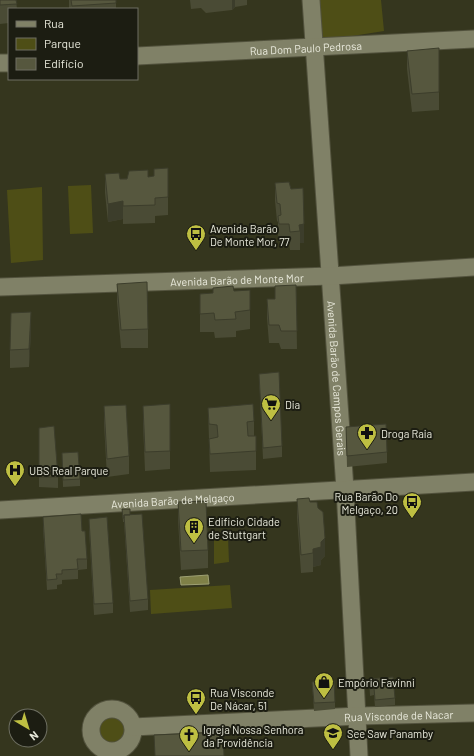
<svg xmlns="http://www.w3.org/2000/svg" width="474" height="756" font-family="Barlow,sans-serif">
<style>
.green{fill:#4e4e16}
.water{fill:#7f8047;stroke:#9ea073}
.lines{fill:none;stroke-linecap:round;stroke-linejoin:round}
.street-casing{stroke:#52523d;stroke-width:19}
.street{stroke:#808167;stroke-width:17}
.wall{fill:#4a4b35}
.shaded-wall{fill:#3c3d2b}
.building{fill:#56573e;stroke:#3c3d2b}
.labels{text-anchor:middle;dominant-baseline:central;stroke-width:4;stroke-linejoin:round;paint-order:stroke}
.street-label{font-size:11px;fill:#e8e9db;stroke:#1c1d12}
.poi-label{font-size:11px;fill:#e8e9db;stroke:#1c1d12;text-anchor:start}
</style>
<rect width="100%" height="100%" fill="#35361e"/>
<!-- green -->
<path class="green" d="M 311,0 L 381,0 L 384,31 L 314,42 Z
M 91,185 L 93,233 L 70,234 L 68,186 Z
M 42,187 L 43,260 L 11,263 L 7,190 Z
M 228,537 L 229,562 L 214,564 L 214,538 Z
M 230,585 L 232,608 L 151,614 L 150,590 Z
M92 730a19 19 0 1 1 38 0a19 19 0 1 1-38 0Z"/>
<!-- water -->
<path class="water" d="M 208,575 L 209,584 L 181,585 L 180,577 Z"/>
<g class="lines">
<defs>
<g id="street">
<path id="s1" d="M 311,0 L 345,489 L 359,756"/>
<path id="s2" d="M 137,56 L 474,39"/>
<path d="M 0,63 L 9,63"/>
<path id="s3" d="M 0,287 L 331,276 L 474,267"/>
<path id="s4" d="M 0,510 L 474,482"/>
<circle cx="112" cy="730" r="21"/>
<path id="s5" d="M 133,727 L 358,716 L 474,713"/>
</g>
</defs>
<!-- street casing -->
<use href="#street" class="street-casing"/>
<!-- street -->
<use href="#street" class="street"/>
</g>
<!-- wall -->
<path class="wall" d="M 0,0 L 16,0 L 17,9 L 9,9 L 9,23 L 0,24 Z
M 69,0 L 116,0 L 116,9 L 69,9 Z
M 190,0 L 247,0 L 247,5 L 235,7 L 232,10 L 206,13 L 201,8 L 191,9 Z
M 407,51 L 439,92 L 439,110 L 412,112 L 407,69 Z
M 105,174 L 120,179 L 148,177 L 168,197 L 168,215 L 155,216 L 155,223 L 123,224 L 123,219 L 108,222 L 105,193 Z
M 289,182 L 304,243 L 300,243 L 300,250 L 290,250 L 289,242 L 279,242 L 278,234 L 278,222 L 277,221 L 275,201 L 275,183 Z
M 117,284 L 148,329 L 148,348 L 121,348 L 117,302 Z
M 296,285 L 297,349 L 281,349 L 279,343 L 269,343 L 267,318 L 267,299 L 275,299 Z
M 234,291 L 250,310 L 250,329 L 236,331 L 236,337 L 215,338 L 214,332 L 200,332 L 200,294 Z
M 31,331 L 29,367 L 10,368 L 10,350 Z
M 259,374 L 282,446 L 282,457 L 263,459 Z
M 104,406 L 129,456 L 129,474 L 107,477 L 104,424 Z
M 143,406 L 170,451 L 170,469 L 145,471 L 143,424 Z
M 208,408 L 254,421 L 254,436 L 256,451 L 256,470 L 210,472 Z
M 346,427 L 387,452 L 387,463 L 347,467 Z
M 39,428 L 58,477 L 58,488 L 39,487 Z
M 62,453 L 80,479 L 80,486 L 63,487 Z
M 297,499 L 325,556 L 321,560 L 321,565 L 313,567 L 313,572 L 301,573 L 297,517 Z
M 178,502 L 208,550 L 208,568 L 181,570 L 178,520 Z
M 122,509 L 130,515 L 148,599 L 148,610 L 130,612 L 124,522 L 123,522 Z
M 43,517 L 82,531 L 87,559 L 87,569 L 78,570 L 78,579 L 62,580 L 62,584 L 57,585 L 57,589 L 47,590 L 43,527 Z
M 89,519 L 113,603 L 113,613 L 94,615 L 89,529 Z
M 369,679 L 395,698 L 395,705 L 375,707 L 374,695 L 370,696 Z
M 312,682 L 335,702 L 335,709 L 314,711 Z"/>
<!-- shaded-wall -->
<path class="shaded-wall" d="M 232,0 L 235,0 L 235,7 L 232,10 Z
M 123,201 L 123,219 L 108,222 L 108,204 Z
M 304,224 L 304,243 L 300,243 L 300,231 L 299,225 Z
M 31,312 L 31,331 L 29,367 L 29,349 Z
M 325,538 L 325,556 L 321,560 L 321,565 L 313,567 L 313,549 Z"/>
<!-- building -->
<path class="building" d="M 0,0 L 16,0 L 17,4 L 0,5 Z
M 71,0 L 116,0 L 116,3 L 72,6 Z
M 439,48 L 439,92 L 412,94 L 407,51 Z
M 168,168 L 168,197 L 155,198 L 155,205 L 123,206 L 123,201 L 108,204 L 105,174 L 119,173 L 120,179 L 127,179 L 129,171 L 148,170 L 148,177 L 154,176 L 154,169 Z
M 289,182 L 291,189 L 303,188 L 304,224 L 299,225 L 300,231 L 290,232 L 289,224 L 279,224 L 278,216 L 281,215 L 280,204 L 277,203 L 275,183 Z
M 147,282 L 148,329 L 121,330 L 117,284 Z
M 296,285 L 297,331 L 281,331 L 279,325 L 269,325 L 267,299 L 275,299 L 275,286 Z
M 233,286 L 234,291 L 250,290 L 250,310 L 235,312 L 236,319 L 215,320 L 214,313 L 200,314 L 200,294 L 213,293 L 213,288 Z
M 31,312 L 29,349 L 10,350 L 11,313 Z
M 279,372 L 282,446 L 263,448 L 259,374 Z
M 170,404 L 170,451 L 145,452 L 143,406 Z
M 253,404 L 254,421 L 247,422 L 248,436 L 256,436 L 256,451 L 210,454 L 209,439 L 218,437 L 217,425 L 209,424 L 208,408 Z
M 126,405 L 129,456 L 107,459 L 104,406 Z
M 386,424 L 387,452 L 347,456 L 346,427 Z
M 54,426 L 58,477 L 39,477 L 39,428 Z
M 78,452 L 80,479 L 63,480 L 62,453 Z
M 309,498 L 310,502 L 317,502 L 318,508 L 323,512 L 325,538 L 321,542 L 321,547 L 313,549 L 313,553 L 301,555 L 297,499 Z
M 206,501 L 208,550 L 181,551 L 178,502 Z
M 122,509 L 130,509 L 130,515 L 124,515 L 124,518 L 123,518 Z
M 81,514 L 82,531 L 85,531 L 87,559 L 77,559 L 78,569 L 62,570 L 62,574 L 56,574 L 57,579 L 47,580 L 43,517 Z
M 142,514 L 148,599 L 130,601 L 124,515 Z
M 107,517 L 113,603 L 94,604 L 89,519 Z
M 393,677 L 395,698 L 375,700 L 374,688 L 370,689 L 369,679 Z
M 334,680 L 335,702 L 314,703 L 312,682 Z
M 223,732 L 224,756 L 155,756 L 154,735 Z"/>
<!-- icons -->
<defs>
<symbol id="bus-pin" viewBox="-11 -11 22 30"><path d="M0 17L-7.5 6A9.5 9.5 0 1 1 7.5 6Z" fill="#bebf42" stroke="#1c1d12"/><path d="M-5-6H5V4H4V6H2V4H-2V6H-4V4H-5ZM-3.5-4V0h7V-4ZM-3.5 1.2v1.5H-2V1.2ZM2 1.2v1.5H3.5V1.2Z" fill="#111"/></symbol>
<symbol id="supermarket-pin" viewBox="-11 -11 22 30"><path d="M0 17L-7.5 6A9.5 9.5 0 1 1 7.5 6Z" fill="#bebf42" stroke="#1c1d12"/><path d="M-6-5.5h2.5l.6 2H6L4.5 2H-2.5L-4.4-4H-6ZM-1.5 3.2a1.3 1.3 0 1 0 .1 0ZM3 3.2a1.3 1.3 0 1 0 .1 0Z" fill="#111"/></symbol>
<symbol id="pharmacy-pin" viewBox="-11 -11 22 30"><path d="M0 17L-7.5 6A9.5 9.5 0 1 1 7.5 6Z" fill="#bebf42" stroke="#1c1d12"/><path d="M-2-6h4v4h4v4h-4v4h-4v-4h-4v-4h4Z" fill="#111"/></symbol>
<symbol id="hospital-pin" viewBox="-11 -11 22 30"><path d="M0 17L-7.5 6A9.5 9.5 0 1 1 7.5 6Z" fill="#bebf42" stroke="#1c1d12"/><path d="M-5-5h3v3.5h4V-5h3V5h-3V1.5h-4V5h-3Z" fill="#111"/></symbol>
<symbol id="building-pin" viewBox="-11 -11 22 30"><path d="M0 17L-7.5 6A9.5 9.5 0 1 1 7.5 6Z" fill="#bebf42" stroke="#1c1d12"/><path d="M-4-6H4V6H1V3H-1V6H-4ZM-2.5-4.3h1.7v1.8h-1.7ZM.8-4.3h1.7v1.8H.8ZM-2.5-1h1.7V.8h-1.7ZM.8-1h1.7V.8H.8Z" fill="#111"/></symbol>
<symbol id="shop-pin" viewBox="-11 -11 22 30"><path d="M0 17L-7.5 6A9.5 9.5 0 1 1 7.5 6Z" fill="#bebf42" stroke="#1c1d12"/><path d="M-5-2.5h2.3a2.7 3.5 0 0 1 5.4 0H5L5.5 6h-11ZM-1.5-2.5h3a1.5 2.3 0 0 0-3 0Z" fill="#111"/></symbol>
<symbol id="school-pin" viewBox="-11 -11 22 30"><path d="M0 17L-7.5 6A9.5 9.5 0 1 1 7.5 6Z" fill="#bebf42" stroke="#1c1d12"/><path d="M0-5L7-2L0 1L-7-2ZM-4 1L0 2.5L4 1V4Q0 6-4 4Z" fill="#111"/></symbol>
<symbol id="church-pin" viewBox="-11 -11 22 30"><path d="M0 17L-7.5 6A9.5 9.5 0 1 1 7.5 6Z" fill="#bebf42" stroke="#1c1d12"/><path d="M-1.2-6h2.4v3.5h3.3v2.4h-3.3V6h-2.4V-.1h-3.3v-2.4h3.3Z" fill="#111"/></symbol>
</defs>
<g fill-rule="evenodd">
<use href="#bus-pin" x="185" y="223" width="22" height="30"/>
<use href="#supermarket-pin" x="260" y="393" width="22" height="30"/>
<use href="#pharmacy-pin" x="356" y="422" width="22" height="30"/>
<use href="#hospital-pin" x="4" y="459" width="22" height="30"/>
<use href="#bus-pin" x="401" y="491" width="22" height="30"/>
<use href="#building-pin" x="183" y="516" width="22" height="30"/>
<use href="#shop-pin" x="313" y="671" width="22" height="30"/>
<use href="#bus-pin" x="185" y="687" width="22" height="30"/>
<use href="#school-pin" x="322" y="722" width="22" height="30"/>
<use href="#church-pin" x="178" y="724" width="22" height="30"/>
</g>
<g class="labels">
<!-- street labels -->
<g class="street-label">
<text stroke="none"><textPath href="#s2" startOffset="169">Rua Dom Paulo Pedrosa</textPath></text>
<text stroke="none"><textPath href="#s3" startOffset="237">Avenida Barão de Monte Mor</textPath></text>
<text stroke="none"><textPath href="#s1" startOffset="379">Avenida Barão de Campos Gerais</textPath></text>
<text stroke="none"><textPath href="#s4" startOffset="173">Avenida Barão de Melgaço</textPath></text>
<text stroke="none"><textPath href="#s5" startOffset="266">Rua Visconde de Nacar</textPath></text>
</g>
<!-- poi labels -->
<g class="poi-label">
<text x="210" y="228">Avenida Barão<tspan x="210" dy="13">De Monte Mor, 77</tspan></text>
<text x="285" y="404">Dia</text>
<text x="381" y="433">Droga Raia</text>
<text x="29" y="470">UBS Real Parque</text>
<text x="398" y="496" text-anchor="end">Rua Barão Do<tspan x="398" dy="13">Melgaço, 20</tspan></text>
<text x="208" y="521">Edificio Cidade<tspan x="208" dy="13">de Stuttgart</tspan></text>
<text x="338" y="682">Empório Favinni</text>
<text x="210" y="692">Rua Visconde<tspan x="210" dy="13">De Nácar, 51</tspan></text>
<text x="203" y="729">Igreja Nossa Senhora<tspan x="203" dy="13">da Providência</tspan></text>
<text x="347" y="733">See Saw Panamby</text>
</g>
</g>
<!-- legend -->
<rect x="8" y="8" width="130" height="72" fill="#1c1d12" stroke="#6e6f62"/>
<rect x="16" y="21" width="20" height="6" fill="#808167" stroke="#6e6f62"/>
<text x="44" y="28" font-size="12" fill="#e8e9db">Rua</text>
<rect x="16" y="38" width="20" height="12" fill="#4e4e16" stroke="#6e6f62"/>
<text x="44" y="48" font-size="12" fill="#e8e9db">Parque</text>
<rect x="16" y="58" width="20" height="12" fill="#56573e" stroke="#6e6f62"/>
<text x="44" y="68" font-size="12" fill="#e8e9db">Edifício</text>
<!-- north arrow -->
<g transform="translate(28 728) rotate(142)"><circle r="19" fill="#1c1d12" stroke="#6e6f62"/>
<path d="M0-3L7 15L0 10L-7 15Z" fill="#bebf42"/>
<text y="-6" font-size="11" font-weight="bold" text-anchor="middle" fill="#e8e9db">N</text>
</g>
</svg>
